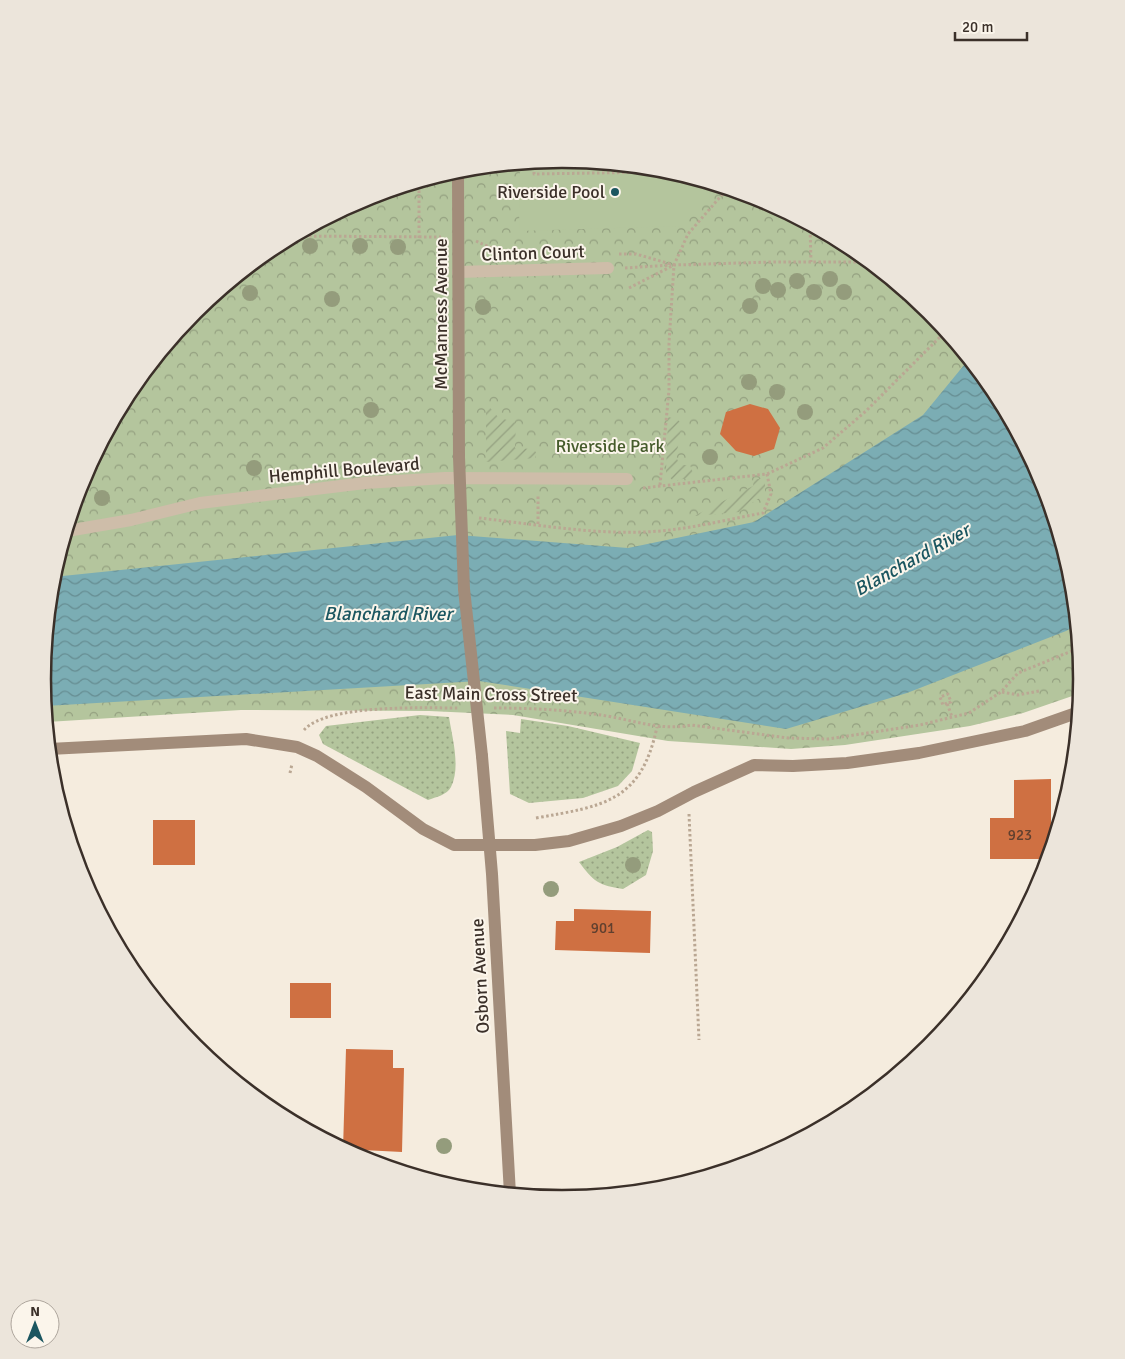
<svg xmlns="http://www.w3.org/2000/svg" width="1125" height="1359" font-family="Signika,sans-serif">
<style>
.grass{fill:url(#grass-dots)}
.park{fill:url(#park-crowns)}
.garden{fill:url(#garden-furrows)}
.pitch{fill:#b4c59d}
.water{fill:url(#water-waves)}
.building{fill:#cf7042}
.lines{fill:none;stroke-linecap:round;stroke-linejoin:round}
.path{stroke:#baa793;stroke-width:3;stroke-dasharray:2.5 2.5;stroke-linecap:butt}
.service{stroke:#cebda9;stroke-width:12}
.minor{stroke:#cebda9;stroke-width:12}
.secondary{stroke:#a28c7a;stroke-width:12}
.secondary-bridge{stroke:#a28c7a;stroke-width:12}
.tree{fill:#949c7c}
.poi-dot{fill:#1b5660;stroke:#fbf5eb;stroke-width:2}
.labels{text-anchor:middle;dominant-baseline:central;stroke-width:4;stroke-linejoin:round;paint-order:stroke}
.number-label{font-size:15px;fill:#60402f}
.poi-label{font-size:18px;fill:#3b3029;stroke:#fbf5eb;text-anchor:end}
.street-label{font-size:18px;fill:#3b3029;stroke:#fbf5eb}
.park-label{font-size:18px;fill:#455b2b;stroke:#fbf5eb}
.water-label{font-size:19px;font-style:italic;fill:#1b5660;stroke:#fbf5eb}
.rim{fill:none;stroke:#3b3029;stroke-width:2.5}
</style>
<defs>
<pattern id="grass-dots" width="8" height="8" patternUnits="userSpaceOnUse" patternTransform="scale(1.25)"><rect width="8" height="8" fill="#b4c59d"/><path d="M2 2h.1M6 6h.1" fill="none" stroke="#94a080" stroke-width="1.8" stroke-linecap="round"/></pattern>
<pattern id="park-crowns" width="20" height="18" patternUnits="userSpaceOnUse" patternTransform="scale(1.25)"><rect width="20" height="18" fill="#b4c59d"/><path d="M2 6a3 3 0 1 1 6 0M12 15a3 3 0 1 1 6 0" fill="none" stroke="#94a080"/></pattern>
<pattern id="garden-furrows" width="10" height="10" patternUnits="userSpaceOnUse" patternTransform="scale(1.25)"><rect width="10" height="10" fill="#b4c59d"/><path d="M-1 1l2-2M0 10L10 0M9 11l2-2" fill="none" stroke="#94a080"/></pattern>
<pattern id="water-waves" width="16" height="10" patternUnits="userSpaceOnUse" patternTransform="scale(1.25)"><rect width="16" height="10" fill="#7badb4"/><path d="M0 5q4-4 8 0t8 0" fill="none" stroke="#668d92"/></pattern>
</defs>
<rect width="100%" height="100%" fill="#f5ecde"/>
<!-- grass -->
<path class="grass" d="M 420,715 L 449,717 C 452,737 461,767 451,787 C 447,795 436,797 428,800 L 323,744 L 319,735 L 326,726 Z
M 521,719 L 568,726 L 640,743 L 632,771 L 618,786 L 583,798 L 529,803 L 510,794 L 506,731 L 520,733 Z
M 648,830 L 652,832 L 653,851 L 646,875 L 623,889 C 598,885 594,882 579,862 L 617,847 Z"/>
<!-- park -->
<path class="park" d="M 563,160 L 664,170 L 762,199 L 852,247 L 930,312 L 995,391 L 1043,481 L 1073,578 L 1082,680 L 1081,693 L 1023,713 L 970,726 L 845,745 L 791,749 L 668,741 L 513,715 L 429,711 L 241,710 L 47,722 L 43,679 L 53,578 L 82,480 L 130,390 L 195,312 L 274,247 L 364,199 L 461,169 Z"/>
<!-- garden -->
<path class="garden" d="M 486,403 L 498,417 L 516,423 L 515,448 L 532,449 L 536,452 L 535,458 L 486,462 Z
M 668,417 L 677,419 L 682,424 L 676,457 L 680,465 L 690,465 L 693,473 L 688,478 L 673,481 L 666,473 Z
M 754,479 L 763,479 L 765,483 L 765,494 L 739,512 L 694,516 L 753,486 Z"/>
<!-- pitch -->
<path class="pitch" d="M 563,160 L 664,170 L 710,183 L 709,200 L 681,226 L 519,231 L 520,164 Z"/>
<!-- water -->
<path class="water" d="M 563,160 L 622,165 L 540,166 L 540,162 Z
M 969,359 L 995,391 L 1043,481 L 1073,578 L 1077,625 L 1066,631 L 907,693 L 786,729 L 479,681 L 45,706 L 43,679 L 53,577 L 458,535 L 628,548 L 754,522 L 923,415 Z"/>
<!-- building -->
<path class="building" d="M 750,404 L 768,409 L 780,428 L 774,449 L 754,456 L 736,451 L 720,434 L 726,412 Z
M 1051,779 L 1051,851 L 1049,859 L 990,859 L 990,818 L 1014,818 L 1014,780 Z
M 153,820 L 195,820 L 195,865 L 153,865 Z
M 574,909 L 651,911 L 650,953 L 555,950 L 556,921 L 574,921 Z
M 290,983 L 331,983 L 331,1018 L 290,1018 Z
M 346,1049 L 393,1050 L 393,1068 L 404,1068 L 402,1152 L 343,1149 Z"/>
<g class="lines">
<!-- path -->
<path class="path" d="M 534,162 L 534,174 L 656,172 L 656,169
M 810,225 L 811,262
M 294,236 L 441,237
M 419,238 L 419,182
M 476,241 L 500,252
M 619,254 L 636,254 L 674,265
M 625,268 L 671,265
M 629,288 L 674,265 L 772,262 L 870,262
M 660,485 L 669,390 L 669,343 L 674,265 L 688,234 L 727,189
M 643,488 L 767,474 L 823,448 L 866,411 L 946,331
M 479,518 C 533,524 588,534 643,532 C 683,531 724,520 763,513 L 771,494 L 767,474
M 538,524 L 538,496
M 1002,692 L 1018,695 L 1039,691
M 947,703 L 943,705 L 940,697 L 948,694 L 951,702 L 947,703 L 952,717
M 494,708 C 532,708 570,710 607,716 C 636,721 662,731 691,725 L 788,738 L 828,739 L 920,725 L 969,713 L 1001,692 L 1018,673 L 1079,648
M 304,730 C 327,704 423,708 458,708
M 290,773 L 292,764
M 689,814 L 699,1040
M 536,818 C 604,806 641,802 657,727"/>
<!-- service -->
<path class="service" d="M 458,272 L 608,268"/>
<!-- minor -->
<path class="minor" d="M 67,531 L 131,520 L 200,503 L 365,483 L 445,478 L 627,479"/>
<!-- secondary -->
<path class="secondary" d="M 458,171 L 459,457
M 49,749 L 246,739 L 297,747 L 317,756 L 366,787 L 423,829 L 454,845 L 535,845 L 569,841 L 621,826 L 658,811 L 694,792 L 754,765 L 793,766 L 847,763 L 919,753 L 1025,731 L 1079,712
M 482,756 L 492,874 L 510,1194"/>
<!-- secondary-bridge -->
<path class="secondary-bridge" d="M 459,457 L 464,589 L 482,756"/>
</g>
<!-- trees -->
<g class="tree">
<circle cx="310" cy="246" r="8"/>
<circle cx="360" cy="246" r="8"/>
<circle cx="398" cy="247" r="8"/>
<circle cx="830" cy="279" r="8"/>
<circle cx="797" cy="281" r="8"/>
<circle cx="763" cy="286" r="8"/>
<circle cx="778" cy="290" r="8"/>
<circle cx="814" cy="292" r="8"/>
<circle cx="844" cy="292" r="8"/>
<circle cx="250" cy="293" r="8"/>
<circle cx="332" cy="299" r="8"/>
<circle cx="750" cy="306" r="8"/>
<circle cx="483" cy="307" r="8"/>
<circle cx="749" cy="382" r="8"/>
<circle cx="777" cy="392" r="8"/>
<circle cx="371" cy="410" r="8"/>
<circle cx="805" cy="412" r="8"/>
<circle cx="710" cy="457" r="8"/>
<circle cx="254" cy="468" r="8"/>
<circle cx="102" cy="498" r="8"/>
<circle cx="633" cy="865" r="8"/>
<circle cx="551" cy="889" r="8"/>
<circle cx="444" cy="1146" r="8"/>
</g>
<!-- markers -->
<circle class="poi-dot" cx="615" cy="192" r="5"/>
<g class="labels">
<!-- number labels -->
<g class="number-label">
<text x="1020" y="835">923</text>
<text x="603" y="928">901</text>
</g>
<!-- poi labels -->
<g class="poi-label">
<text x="605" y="192">Riverside Pool</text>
</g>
<!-- street labels -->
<g class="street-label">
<text transform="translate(533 253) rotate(-2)">Clinton Court</text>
<text transform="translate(441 314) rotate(-90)">McManness Avenue</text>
<text transform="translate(344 470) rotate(-5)">Hemphill Boulevard</text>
<text transform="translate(491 694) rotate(1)">East Main Cross Street</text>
<text transform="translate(480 976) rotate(-93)">Osborn Avenue</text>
</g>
<!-- park labels -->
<g class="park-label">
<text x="610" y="446">Riverside Park</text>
</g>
<!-- water labels -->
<g class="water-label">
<text transform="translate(912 560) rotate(-29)">Blanchard River</text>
<text x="388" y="614">Blanchard River</text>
</g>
</g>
<!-- crop -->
<path d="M0 0H1125V1359H0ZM51 679a511 511 0 1 1 1022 0a511 511 0 1 1-1022 0Z" fill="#ece5db" fill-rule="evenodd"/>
<path class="rim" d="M51 679a511 511 0 1 1 1022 0a511 511 0 1 1-1022 0Z"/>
<!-- north arrow -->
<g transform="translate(35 1324)"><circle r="24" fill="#fbf5eb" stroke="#aea69d"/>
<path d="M0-4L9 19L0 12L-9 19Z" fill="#1b5660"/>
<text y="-8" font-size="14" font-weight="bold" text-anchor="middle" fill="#3b3029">N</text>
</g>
<!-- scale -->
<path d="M955 32v8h72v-8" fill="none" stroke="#3b3029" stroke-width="2.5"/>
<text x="962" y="32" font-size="15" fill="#3b3029" stroke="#fbf5eb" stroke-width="4" paint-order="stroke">20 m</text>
</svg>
